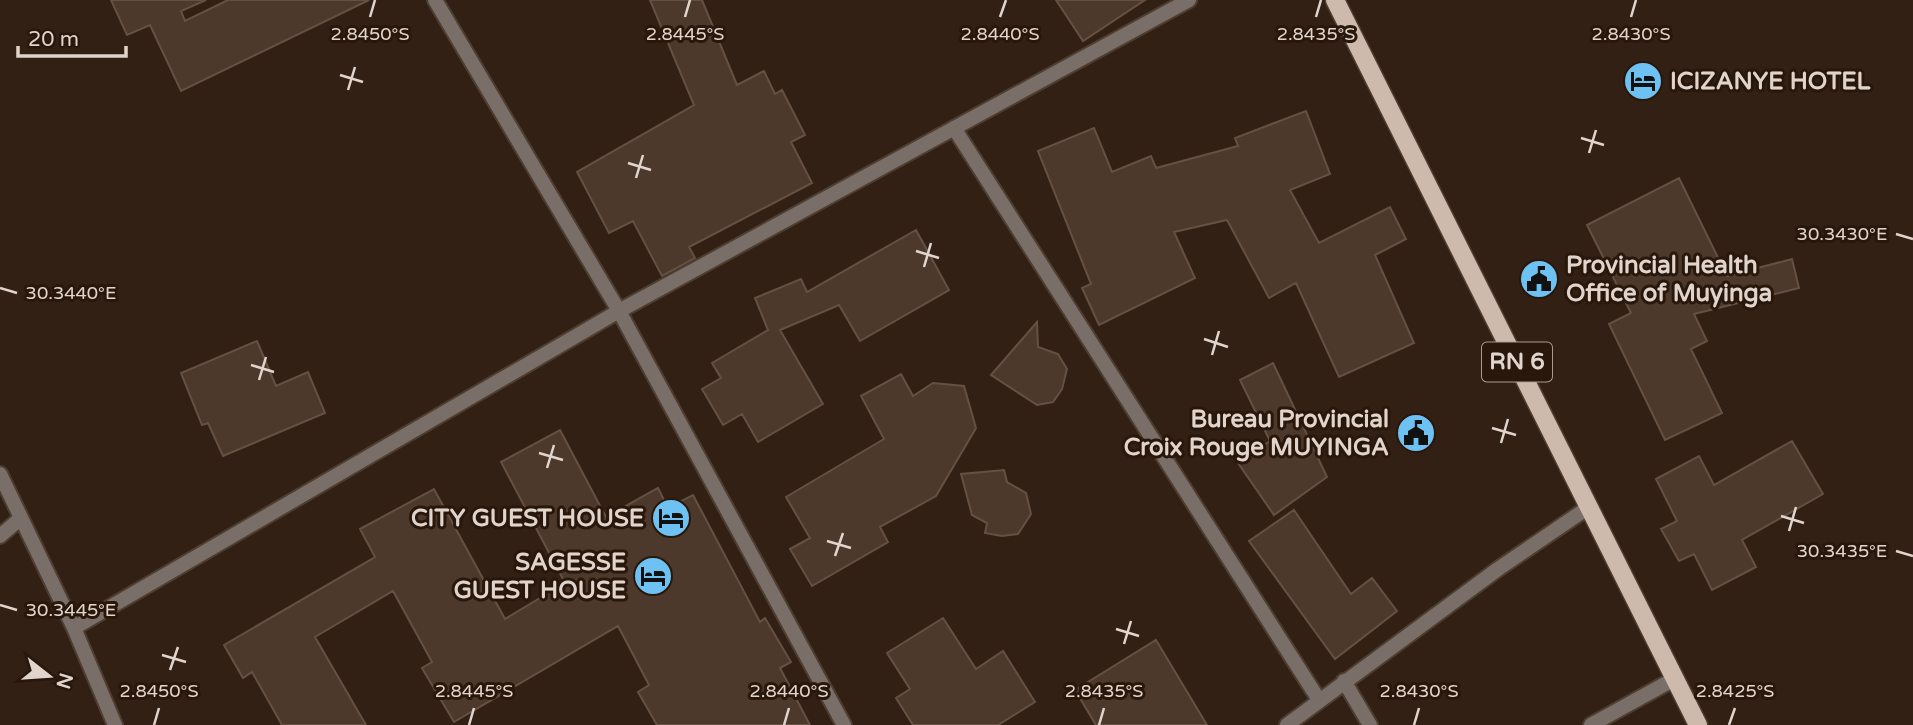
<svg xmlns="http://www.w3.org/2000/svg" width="1913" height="725" font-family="'Varela Round',sans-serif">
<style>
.building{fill:#4c392c;stroke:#655143;stroke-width:2}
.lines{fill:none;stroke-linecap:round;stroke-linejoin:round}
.lane-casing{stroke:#4e3d31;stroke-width:18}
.street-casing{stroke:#4e3d31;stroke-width:18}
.primary-casing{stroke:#4e3d31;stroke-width:21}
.lane{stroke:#796f68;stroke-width:14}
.street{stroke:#796f68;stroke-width:14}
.primary{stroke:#cebaac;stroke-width:18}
.ticks{fill:none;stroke:#e0d4cc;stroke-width:2.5}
.labels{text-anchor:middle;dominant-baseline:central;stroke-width:6;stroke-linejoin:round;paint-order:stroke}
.shield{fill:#28170a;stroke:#a99b92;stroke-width:2}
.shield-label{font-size:23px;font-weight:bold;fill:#e0d4cc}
.poi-label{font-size:24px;font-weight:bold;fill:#e0d4cc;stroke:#28170a;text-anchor:end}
.ticks-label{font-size:18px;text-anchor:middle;fill:#e0d4cc;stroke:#28170a;stroke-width:6;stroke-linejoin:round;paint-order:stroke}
</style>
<rect width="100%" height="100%" fill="#322014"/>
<!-- building -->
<path class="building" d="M 111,0 L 206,0 L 181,11 L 185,21 L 228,0 L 369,0 L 181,91 L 150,25 L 127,35 Z
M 650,0 L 702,0 L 737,85 L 764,71 L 775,94 L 782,90 L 805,135 L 791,142 L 812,183 L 689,247 L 695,258 L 662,276 L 633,221 L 609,233 L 577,172 L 694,105 Z
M 1056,0 L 1145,0 L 1083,41 Z
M 1306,111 L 1330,174 L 1290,190 L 1319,243 L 1390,207 L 1406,239 L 1375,255 L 1414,343 L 1339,377 L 1296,283 L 1269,298 L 1227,220 L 1174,232 L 1195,278 L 1099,325 L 1082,288 L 1091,284 L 1038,151 L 1094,128 L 1112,172 L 1151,156 L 1156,168 L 1238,146 L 1235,138 Z
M 1679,178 L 1727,276 L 1792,259 L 1799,288 L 1694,314 L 1707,341 L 1691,349 L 1722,413 L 1665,440 L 1609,324 L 1631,313 L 1587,225 Z
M 916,230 L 949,290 L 860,341 L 839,305 L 780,330 L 823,404 L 758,442 L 742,414 L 723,425 L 702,389 L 721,378 L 712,363 L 768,330 L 755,298 L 801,279 L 807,292 Z
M 1037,322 L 1038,347 L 1058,354 L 1067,369 L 1062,389 L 1053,402 L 1037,405 L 991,375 Z
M 257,341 L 276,386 L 308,372 L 325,413 L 223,456 L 208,423 L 202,425 L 181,373 Z
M 1273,363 L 1327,477 L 1274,515 L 1238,463 L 1270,441 L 1240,380 Z
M 901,374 L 913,396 L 933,383 L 964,386 L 976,428 L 936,496 L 880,527 L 888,542 L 812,586 L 790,549 L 810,538 L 786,497 L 884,439 L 861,396 Z
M 560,430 L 606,517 L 658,488 L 668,508 L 693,495 L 760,622 L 765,618 L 791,662 L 780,668 L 810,725 L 657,725 L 638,692 L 649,685 L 618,626 L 454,722 L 422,668 L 432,662 L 393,591 L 315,637 L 366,725 L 282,725 L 252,672 L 243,678 L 224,645 L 375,557 L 360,529 L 434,489 L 505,619 L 565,583 L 501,462 Z
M 1792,441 L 1823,494 L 1742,540 L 1756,567 L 1712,590 L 1694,554 L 1679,561 L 1661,529 L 1677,521 L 1656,479 L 1699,456 L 1714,485 Z
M 1004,470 L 1007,482 L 1026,493 L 1031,514 L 1018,534 L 1002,536 L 985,533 L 987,523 L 972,515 L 961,474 Z
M 1294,510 L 1351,594 L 1372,578 L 1397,611 L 1335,659 L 1249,541 Z
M 943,618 L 976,669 L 1003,651 L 1035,702 L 998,725 L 913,725 L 896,698 L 910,689 L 887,653 Z
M 1156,640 L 1207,725 L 1096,725 L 1075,690 Z"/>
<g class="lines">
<defs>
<path id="lane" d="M 1344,681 L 1370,725
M 1591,725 L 1676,678"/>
<path id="street" d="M 435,0 L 619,311 L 844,725
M 954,128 L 1319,700
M 0,474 L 74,628 L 115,725
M 0,536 L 21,518
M 74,628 L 619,311 L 1189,0
M 1287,725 L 1498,569 L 1589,507"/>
<path id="primary" d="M 1335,0 L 1698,725"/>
</defs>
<!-- lane casing -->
<use href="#lane" class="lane-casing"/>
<!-- street casing -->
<use href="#street" class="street-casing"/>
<!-- primary casing -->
<use href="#primary" class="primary-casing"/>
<!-- lane -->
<use href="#lane" class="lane"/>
<!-- street -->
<use href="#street" class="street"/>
<!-- primary -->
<use href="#primary" class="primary"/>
</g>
<!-- ticks -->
<path class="ticks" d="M 370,17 L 375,0M 685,17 L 690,0M 1000,17 L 1006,0M 1316,17 L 1321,0M 1631,17 L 1636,0M 340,75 L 363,82M 348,90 L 355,67M 1581,138 L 1604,145M 1589,153 L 1596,130M 628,163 L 651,170M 636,178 L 643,155M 1896,234 L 1913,239M 916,251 L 939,258M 924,267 L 931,243M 0,288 L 17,293M 1204,339 L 1228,347M 1212,355 L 1219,331M 251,365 L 274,372M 259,380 L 266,357M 1492,428 L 1516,435M 1501,443 L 1508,419M 539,453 L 563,460M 547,468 L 554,445M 1781,516 L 1804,523M 1789,531 L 1796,507M 827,541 L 851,548M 1896,551 L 1913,556M 835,556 L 843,533M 0,605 L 17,610M 1116,629 L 1139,636M 1124,644 L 1131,621M 162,655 L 186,662M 170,670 L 178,647M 154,725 L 159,708M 469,725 L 474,708M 784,725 L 789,708M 1099,725 L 1104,708M 1414,725 L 1419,708M 1729,725 L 1735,708"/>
<!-- icons -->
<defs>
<symbol id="hotel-disc" viewBox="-11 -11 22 22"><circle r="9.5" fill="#6ec2f3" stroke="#28170a"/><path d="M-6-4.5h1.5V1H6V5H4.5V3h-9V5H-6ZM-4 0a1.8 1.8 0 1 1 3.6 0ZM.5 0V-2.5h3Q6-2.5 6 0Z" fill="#111"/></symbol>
<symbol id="civic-disc" viewBox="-11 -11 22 22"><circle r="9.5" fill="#6ec2f3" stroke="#28170a"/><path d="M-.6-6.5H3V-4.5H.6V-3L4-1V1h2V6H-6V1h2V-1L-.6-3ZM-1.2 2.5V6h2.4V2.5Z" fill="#111"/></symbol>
</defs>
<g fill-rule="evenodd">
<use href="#hotel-disc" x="1621" y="59" width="44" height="44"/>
<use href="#civic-disc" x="1517" y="257" width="44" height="44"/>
<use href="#civic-disc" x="1394" y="411" width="44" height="44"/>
<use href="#hotel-disc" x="649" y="496" width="44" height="44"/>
<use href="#hotel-disc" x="631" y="554" width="44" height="44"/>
</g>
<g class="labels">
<!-- shield labels -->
<rect class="shield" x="1482" y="342.5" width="70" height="39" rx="5"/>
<g class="shield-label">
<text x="1517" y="362">RN 6</text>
</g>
<!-- poi labels -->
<g class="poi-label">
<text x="1670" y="81" text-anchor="start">ICIZANYE HOTEL</text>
<text x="1566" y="265" text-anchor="start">Provincial Health<tspan x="1566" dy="28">Office of Muyinga</tspan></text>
<text x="1389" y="419">Bureau Provincial<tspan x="1389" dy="28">Croix Rouge MUYINGA</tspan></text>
<text x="644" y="518">CITY GUEST HOUSE</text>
<text x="626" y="562">SAGESSE<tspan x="626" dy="28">GUEST HOUSE</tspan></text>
</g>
</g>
<g class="ticks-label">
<text x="370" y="40">2.8450°S</text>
<text x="685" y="40">2.8445°S</text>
<text x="1000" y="40">2.8440°S</text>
<text x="1316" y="40">2.8435°S</text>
<text x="1631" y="40">2.8430°S</text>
<text x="1842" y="240">30.3430°E</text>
<text x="71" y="299">30.3440°E</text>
<text x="1842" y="557">30.3435°E</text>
<text x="71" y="616">30.3445°E</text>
<text x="159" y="697">2.8450°S</text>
<text x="474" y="697">2.8445°S</text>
<text x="789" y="697">2.8440°S</text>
<text x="1104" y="697">2.8435°S</text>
<text x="1419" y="697">2.8430°S</text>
<text x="1735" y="697">2.8425°S</text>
</g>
<!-- north arrow -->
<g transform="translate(49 676) rotate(107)" stroke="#28170a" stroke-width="5" paint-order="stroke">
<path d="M0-5L12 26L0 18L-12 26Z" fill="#e0d4cc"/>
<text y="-10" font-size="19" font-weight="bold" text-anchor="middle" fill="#e0d4cc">N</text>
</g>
<!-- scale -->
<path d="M18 46v10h108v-10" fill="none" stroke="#e0d4cc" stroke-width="3.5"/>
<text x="28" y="46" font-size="21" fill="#e0d4cc" stroke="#28170a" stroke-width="5" paint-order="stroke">20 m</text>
</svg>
